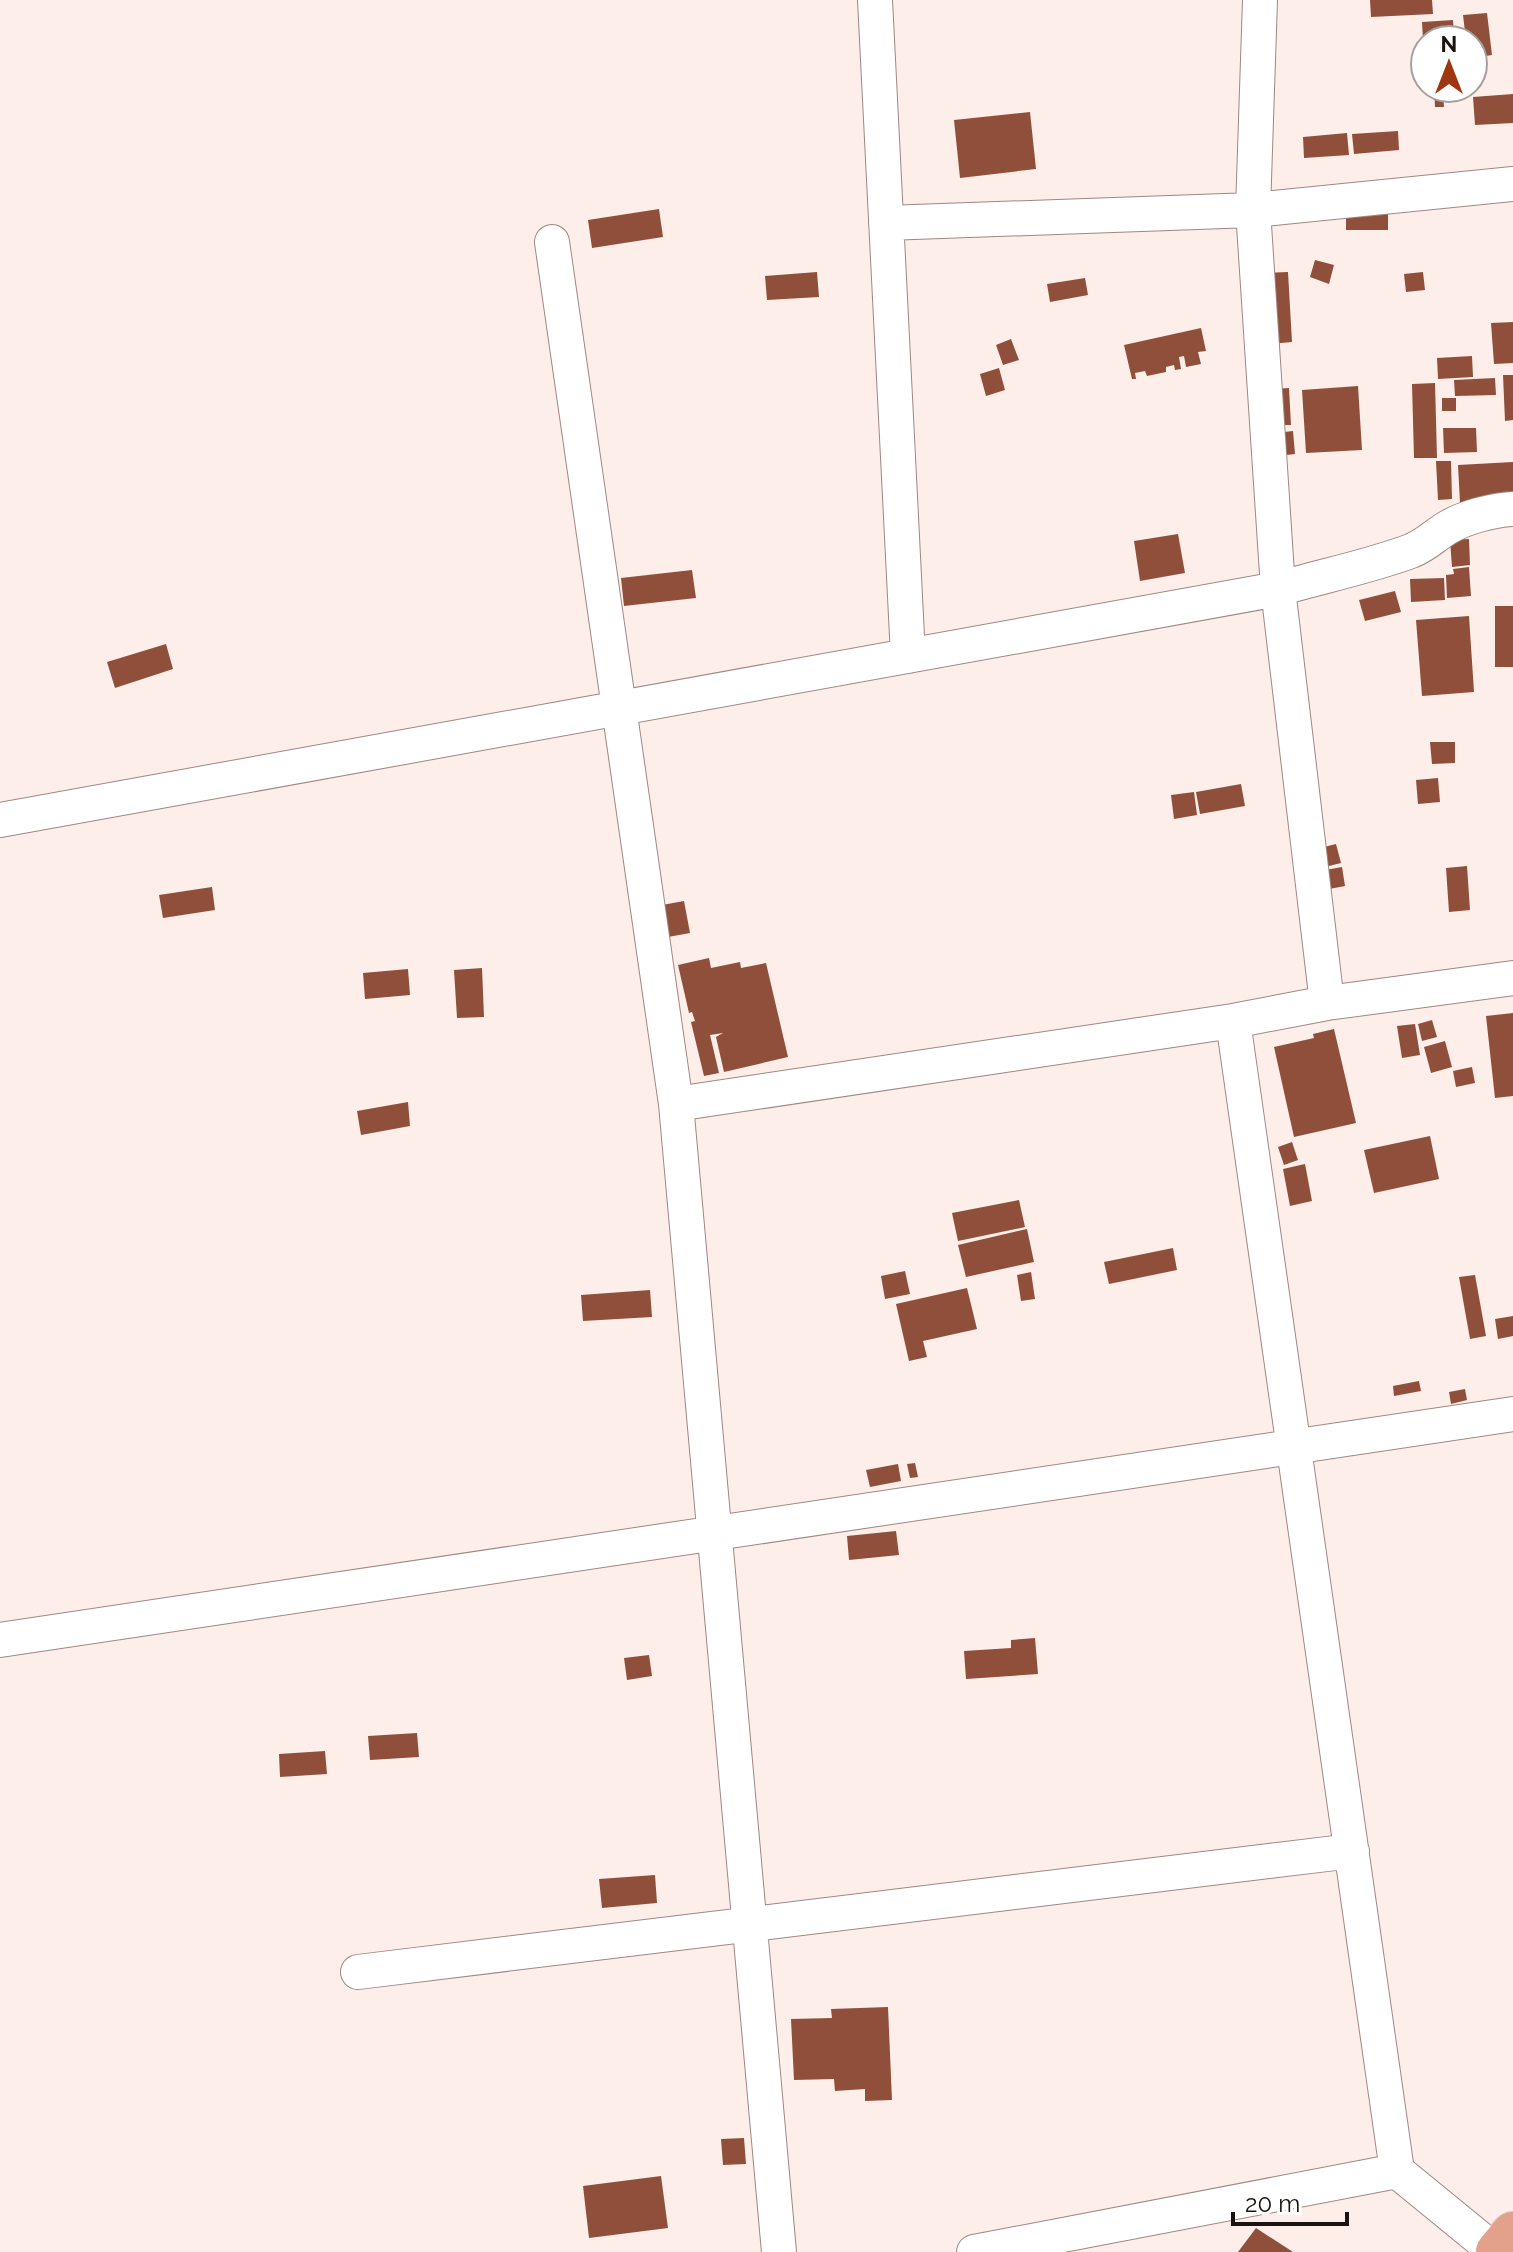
<svg xmlns="http://www.w3.org/2000/svg" width="1513" height="2252" font-family="Raleway,sans-serif">
<style>
.building{fill:#904f3b}
.lines{fill:none;stroke-linecap:round;stroke-linejoin:round}
.minor-casing{stroke:#9e8881;stroke-width:36}
.primary-casing{stroke:#d1d0cf;stroke-width:46}
.minor{stroke:#fff;stroke-width:34}
.primary{stroke:#e3a18c;stroke-width:44}
</style>
<rect width="100%" height="100%" fill="#fdeeea"/>
<!-- building -->
<path class="building" d="M 1370,0 L 1432,0 L 1433,14 L 1371,17 Z
M 1487,13 L 1492,55 L 1473,58 L 1473,40 L 1466,40 L 1463,15 Z
M 1453,20 L 1454,40 L 1423,40 L 1422,22 Z
M 1434,88 L 1454,88 L 1443,91 L 1444,107 L 1435,107 Z
M 1513,94 L 1513,123 L 1475,125 L 1473,97 Z
M 1030,112 L 1036,169 L 960,178 L 954,120 Z
M 1398,131 L 1399,150 L 1354,154 L 1352,134 Z
M 1347,133 L 1349,155 L 1304,158 L 1303,137 Z
M 659,209 L 663,237 L 592,248 L 588,220 Z
M 1346,211 L 1388,211 L 1388,230 L 1346,230 Z
M 1315,260 L 1334,265 L 1329,284 L 1310,277 Z
M 817,272 L 819,297 L 767,300 L 765,276 Z
M 1288,272 L 1292,342 L 1269,344 L 1264,273 Z
M 1423,272 L 1425,290 L 1406,292 L 1404,274 Z
M 1085,278 L 1088,295 L 1050,302 L 1047,284 Z
M 1513,322 L 1513,363 L 1494,364 L 1491,323 Z
M 1201,328 L 1206,351 L 1198,352 L 1201,364 L 1186,367 L 1184,356 L 1179,357 L 1181,369 L 1175,370 L 1174,365 L 1166,367 L 1166,372 L 1147,376 L 1145,371 L 1135,373 L 1136,379 L 1132,379 L 1124,345 Z
M 1011,339 L 1019,360 L 1003,365 L 996,345 Z
M 1472,356 L 1473,377 L 1438,379 L 1437,358 Z
M 999,368 L 1005,390 L 986,396 L 980,374 Z
M 1503,375 L 1513,375 L 1513,420 L 1505,421 Z
M 1495,378 L 1496,395 L 1455,396 L 1454,380 Z
M 1435,383 L 1437,458 L 1414,458 L 1412,384 Z
M 1358,386 L 1362,450 L 1306,453 L 1302,390 Z
M 1289,388 L 1291,425 L 1274,425 L 1272,389 Z
M 1442,398 L 1456,398 L 1456,411 L 1442,411 Z
M 1443,428 L 1476,428 L 1477,452 L 1444,453 Z
M 1293,431 L 1295,454 L 1278,456 L 1276,433 Z
M 1436,461 L 1451,461 L 1452,499 L 1438,500 Z
M 1513,462 L 1513,500 L 1460,503 L 1458,465 Z
M 1178,534 L 1185,573 L 1140,581 L 1134,541 Z
M 1469,539 L 1470,565 L 1452,567 L 1450,540 Z
M 1469,567 L 1471,596 L 1447,598 L 1446,575 L 1454,574 L 1453,569 Z
M 692,570 L 696,598 L 624,606 L 621,578 Z
M 1444,578 L 1445,600 L 1411,602 L 1410,579 Z
M 1395,591 L 1401,612 L 1365,621 L 1359,600 Z
M 1495,606 L 1513,606 L 1513,667 L 1495,667 Z
M 1469,616 L 1474,692 L 1422,696 L 1416,620 Z
M 166,644 L 173,669 L 115,688 L 107,662 Z
M 1430,742 L 1455,742 L 1455,763 L 1432,764 Z
M 1438,778 L 1440,802 L 1418,804 L 1416,780 Z
M 1241,784 L 1245,806 L 1200,814 L 1196,792 Z
M 1194,792 L 1197,815 L 1174,819 L 1171,795 Z
M 1336,844 L 1341,863 L 1321,868 L 1316,849 Z
M 1467,866 L 1470,910 L 1449,912 L 1446,868 Z
M 1342,867 L 1345,886 L 1324,890 L 1320,871 Z
M 212,887 L 215,910 L 163,918 L 159,895 Z
M 684,901 L 690,933 L 668,937 L 662,905 Z
M 709,958 L 711,968 L 740,962 L 741,968 L 766,963 L 788,1057 L 724,1072 L 716,1037 L 723,1033 L 710,1035 L 719,1073 L 704,1076 L 691,1022 L 695,1021 L 692,1012 L 689,1013 L 678,965 Z
M 482,968 L 484,1017 L 457,1018 L 454,970 Z
M 408,969 L 410,995 L 365,999 L 363,973 Z
M 1513,1013 L 1513,1096 L 1495,1098 L 1486,1016 Z
M 1432,1020 L 1437,1037 L 1422,1041 L 1418,1024 Z
M 1415,1024 L 1420,1055 L 1402,1058 L 1397,1026 Z
M 1334,1029 L 1356,1123 L 1294,1137 L 1274,1047 L 1314,1038 L 1313,1034 Z
M 1445,1041 L 1452,1067 L 1431,1073 L 1424,1047 Z
M 1472,1067 L 1475,1083 L 1456,1087 L 1453,1071 Z
M 408,1102 L 410,1126 L 361,1135 L 357,1111 Z
M 1430,1136 L 1439,1179 L 1374,1193 L 1364,1150 Z
M 1292,1142 L 1298,1160 L 1284,1165 L 1278,1147 Z
M 1305,1164 L 1312,1201 L 1290,1206 L 1283,1169 Z
M 1019,1200 L 1025,1227 L 958,1241 L 952,1213 Z
M 1027,1229 L 1034,1262 L 966,1277 L 958,1245 Z
M 1173,1248 L 1177,1270 L 1109,1284 L 1104,1262 Z
M 905,1271 L 910,1294 L 885,1299 L 881,1276 Z
M 1031,1272 L 1035,1299 L 1021,1301 L 1017,1275 Z
M 1475,1275 L 1486,1336 L 1470,1339 L 1459,1277 Z
M 967,1288 L 977,1329 L 923,1341 L 927,1357 L 909,1361 L 896,1304 Z
M 650,1290 L 652,1317 L 583,1321 L 581,1295 Z
M 1513,1316 L 1513,1336 L 1498,1339 L 1495,1319 Z
M 1419,1381 L 1421,1391 L 1394,1396 L 1393,1386 Z
M 1465,1389 L 1467,1400 L 1451,1404 L 1449,1392 Z
M 915,1463 L 918,1477 L 910,1478 L 907,1464 Z
M 898,1464 L 901,1481 L 870,1487 L 866,1470 Z
M 896,1531 L 899,1555 L 849,1560 L 847,1536 Z
M 1035,1638 L 1038,1674 L 966,1679 L 964,1651 L 1011,1648 L 1011,1640 Z
M 649,1655 L 652,1676 L 627,1680 L 624,1658 Z
M 417,1733 L 419,1757 L 370,1760 L 368,1736 Z
M 325,1751 L 327,1774 L 280,1777 L 279,1754 Z
M 655,1875 L 657,1903 L 602,1908 L 599,1879 Z
M 888,2007 L 892,2100 L 865,2101 L 865,2089 L 835,2091 L 834,2079 L 794,2080 L 791,2019 L 832,2018 L 831,2009 Z
M 744,2138 L 746,2164 L 723,2165 L 721,2139 Z
M 661,2176 L 668,2228 L 589,2238 L 583,2186 Z
M 1256,2228 L 1293,2252 L 1238,2252 Z"/>
<g class="lines">
<defs>
<path id="minor" d="M 875,0 L 908,656
M 1260,0 L 1253,210 L 1278,589 L 1327,1003
M 886,223 L 1253,210 L 1513,184
M 552,242 L 676,1104 L 779,2252
M 0,820 L 1278,589 C 1322,576 1368,567 1411,551 C 1426,545 1434,536 1447,528 C 1465,517 1493,510 1513,509
M 1233,1021 L 1397,2171 L 1496,2252
M 676,1104 L 1233,1021 L 1327,1003 L 1513,978
M 0,1640 L 1513,1414
M 358,1972 L 1352,1851
M 974,2252 L 1397,2171"/>
<path id="primary" d="M 1498,2252 L 1513,2234"/>
</defs>
<!-- minor casing -->
<use href="#minor" class="minor-casing"/>
<!-- primary casing -->
<use href="#primary" class="primary-casing"/>
<!-- minor -->
<use href="#minor" class="minor"/>
<!-- primary -->
<use href="#primary" class="primary"/>
</g>
<!-- north arrow -->
<g transform="translate(1449 64)"><circle r="38" fill="#ffffff" stroke="#a4a1a0" stroke-width="2"/>
<path d="M0-6L14 30L0 20L-14 30Z" fill="#9d3611"/>
<text y="-12" font-size="22" font-weight="bold" text-anchor="middle" fill="#1b1311">N</text>
</g>
<!-- scale -->
<path d="M1233 2212v12h114v-12" fill="none" stroke="#1b1311" stroke-width="4"/>
<text x="1245" y="2212" font-size="24" fill="#1b1311" stroke="#ffffff" stroke-width="6" paint-order="stroke">20 m</text>
</svg>
